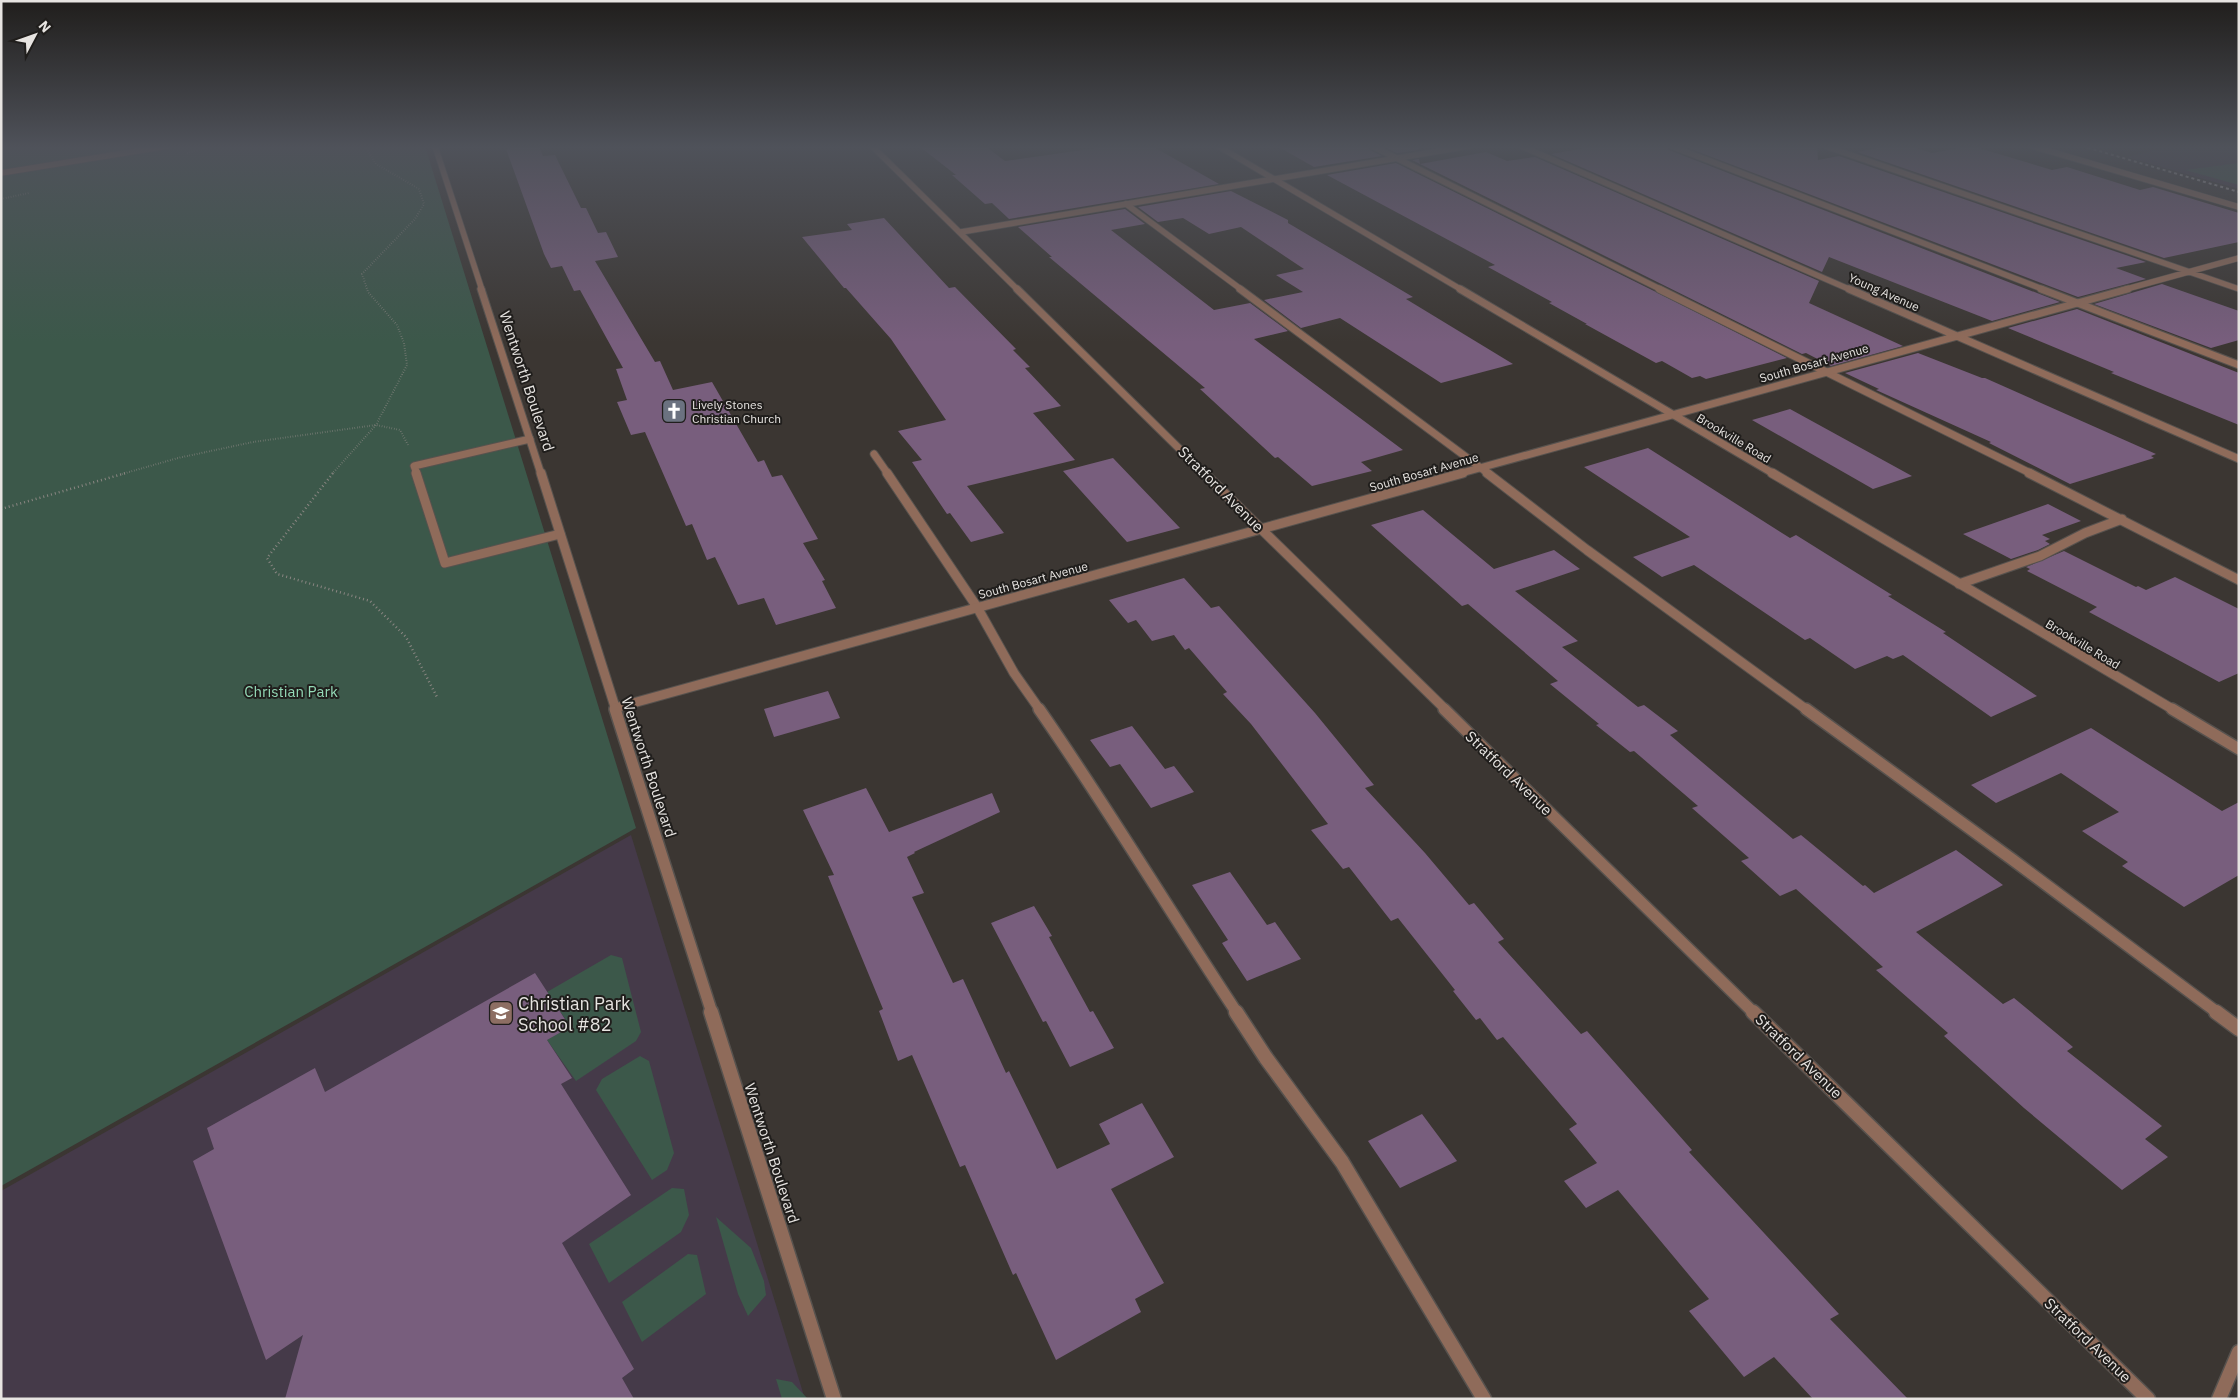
<svg xmlns="http://www.w3.org/2000/svg" width="2240" height="1400" font-family="'IBM Plex Sans',sans-serif">
<style>
.education{fill:#453a49}
.green{fill:#3c584a}
.building{fill:#785e7d}
.lines{fill:none;stroke-linecap:round;stroke-linejoin:round}
.service-far4-casing{stroke:#57524e;stroke-width:7}
.service-far3-casing{stroke:#57524e;stroke-width:9}
.service-far2-casing{stroke:#57524e;stroke-width:11}
.service-far1-casing{stroke:#57524e;stroke-width:14}
.service-casing{stroke:#57524e;stroke-width:17}
.minor-far4-casing{stroke:#57524e;stroke-width:7}
.minor-far3-casing{stroke:#57524e;stroke-width:9}
.minor-far2-casing{stroke:#57524e;stroke-width:11}
.minor-far1-casing{stroke:#57524e;stroke-width:14}
.minor-casing{stroke:#57524e;stroke-width:17}
.tertiary-far3-casing{stroke:#57524e;stroke-width:7}
.tertiary-far2-casing{stroke:#57524e;stroke-width:9}
.tertiary-far1-casing{stroke:#57524e;stroke-width:11}
.tertiary-casing{stroke:#57524e;stroke-width:14}
.path-far1{stroke:#8a8682;stroke-width:2;stroke-dasharray:0.5 2;stroke-linecap:butt}
.path{stroke:#8a8682;stroke-width:2.5;stroke-dasharray:1 3;stroke-linecap:butt}
.service-far4{stroke:#8f6b5a;stroke-width:5.5}
.service-far3{stroke:#8f6b5a;stroke-width:7}
.service-far2{stroke:#8f6b5a;stroke-width:9}
.service-far1{stroke:#8f6b5a;stroke-width:11}
.service{stroke:#8f6b5a;stroke-width:14}
.minor-far4{stroke:#8f6b5a;stroke-width:5.5}
.minor-far3{stroke:#8f6b5a;stroke-width:7}
.minor-far2{stroke:#8f6b5a;stroke-width:9}
.minor-far1{stroke:#8f6b5a;stroke-width:11}
.minor{stroke:#8f6b5a;stroke-width:14}
.tertiary-far3{stroke:#8f6b5a;stroke-width:5.5}
.tertiary-far2{stroke:#8f6b5a;stroke-width:7}
.tertiary-far1{stroke:#8f6b5a;stroke-width:9}
.tertiary{stroke:#8f6b5a;stroke-width:11}
.rail{stroke:#aeaaa7;stroke-width:2;stroke-dasharray:3 3;stroke-linecap:butt}
.labels{text-anchor:middle;dominant-baseline:central;stroke-width:4;stroke-linejoin:round;paint-order:stroke}
.far-street-label{font-size:12px;fill:#e7e4e1;stroke:#201e1c}
.far-poi-label{font-size:12px;fill:#e7e4e1;stroke:#201e1c;text-anchor:start}
.street-label{font-size:15px;fill:#e7e4e1;stroke:#201e1c}
.park-label{font-size:15px;fill:#94dab7;stroke:#201e1c}
.near-poi-label{font-size:18px;fill:#e7e4e1;stroke:#201e1c;text-anchor:start}
</style>
<rect width="100%" height="100%" fill="#3b3632"/>
<!-- education -->
<path class="education" d="M 2172,146 L 2239,146 L 2239,189 L 2127,157 Z
M 631,835 L 805,1399 L 1,1399 L 1,1191 Z"/>
<!-- green -->
<path class="green" d="M 1,146 L 425,146 L 636,828 L 1,1186 Z
M 2239,163 L 2239,185 L 2185,170 Z
M 611,955 L 622,958 L 641,1032 L 636,1041 L 576,1081 L 547,1040 L 570,1026 L 547,992 Z
M 640,1056 L 649,1061 L 674,1153 L 667,1170 L 652,1180 L 596,1090 L 602,1079 Z
M 672,1188 L 684,1189 L 689,1215 L 681,1232 L 609,1283 L 589,1244 Z
M 716,1217 L 751,1248 L 764,1281 L 766,1295 L 748,1316 L 738,1294 Z
M 688,1254 L 697,1255 L 706,1294 L 642,1342 L 622,1302 Z
M 776,1379 L 792,1382 L 808,1399 L 782,1399 Z"/>
<!-- building -->
<path class="building" d="M 530,146 L 539,146 L 543,156 L 555,155 L 581,208 L 586,208 L 598,233 L 606,232 L 618,257 L 595,261 L 655,362 L 660,361 L 673,390 L 712,382 L 758,462 L 764,460 L 772,477 L 782,475 L 818,539 L 803,543 L 825,580 L 822,581 L 836,608 L 776,625 L 764,598 L 738,605 L 715,557 L 707,560 L 692,524 L 686,526 L 645,432 L 631,435 L 617,402 L 627,400 L 616,369 L 623,368 L 580,290 L 574,291 L 562,266 L 551,268 L 544,254 L 506,149 Z
M 919,146 L 985,146 L 1005,161 L 1111,146 L 1152,146 L 1219,184 L 1009,219 L 992,203 L 985,204 L 952,175 L 956,175 Z
M 1277,146 L 1367,146 L 1370,150 L 1382,156 L 1314,167 Z
M 1382,146 L 1418,146 L 1419,150 L 1397,153 Z
M 1596,146 L 1666,146 L 1669,150 L 2060,302 L 1992,321 L 1829,257 L 1822,272 L 1551,154 Z
M 1683,146 L 1817,146 L 1818,160 L 1839,156 L 2146,262 L 2116,268 L 2146,279 L 2078,297 Z
M 1887,146 L 1910,146 L 1932,153 L 1972,146 L 2052,170 L 2067,167 L 2140,190 L 2153,187 L 2239,213 L 2239,242 L 2164,258 L 1857,152 Z
M 1486,152 L 1507,161 L 1535,157 L 1819,281 L 1809,303 L 1903,346 L 1831,366 L 1806,353 L 1802,354 L 1412,160 L 1419,159 L 1420,164 Z
M 1396,163 L 1654,291 L 1787,358 L 1706,379 L 1700,376 L 1692,378 L 1662,361 L 1656,363 L 1585,324 L 1587,324 L 1549,303 L 1552,302 L 1488,267 L 1495,265 L 1327,175 Z
M 1231,191 L 1288,220 L 1288,223 L 1413,297 L 1406,299 L 1513,364 L 1441,383 L 1340,318 L 1301,328 L 1264,300 L 1303,292 L 1276,275 L 1304,269 L 1241,227 L 1209,234 L 1183,218 L 1158,222 L 1138,207 Z
M 1125,209 L 1145,224 L 1111,230 L 1214,310 L 1250,303 L 1288,331 L 1254,339 L 1403,450 L 1361,462 L 1372,471 L 1312,486 L 1278,457 L 1275,458 L 1200,389 L 1205,388 L 1049,257 L 1052,257 L 1018,227 Z
M 884,218 L 949,288 L 955,287 L 1016,349 L 1013,350 L 1030,367 L 1025,368 L 1061,406 L 1033,413 L 1075,460 L 967,486 L 1004,533 L 971,542 L 950,513 L 947,514 L 912,462 L 922,460 L 898,431 L 946,420 L 891,339 L 846,288 L 844,288 L 802,237 L 852,230 L 847,224 Z
M 2162,284 L 2239,311 L 2239,340 L 2211,348 L 2094,304 Z
M 2077,309 L 2239,373 L 2239,425 L 2111,373 L 2114,372 L 2008,328 Z
M 1918,353 L 1982,378 L 1985,378 L 2156,454 L 2151,456 L 2154,458 L 2070,484 L 1989,443 L 1991,442 L 1876,390 L 1879,389 L 1845,373 Z
M 1790,409 L 1912,476 L 1873,489 L 1752,420 Z
M 1648,448 L 1790,538 L 1796,535 L 1892,595 L 1888,596 L 1946,632 L 1943,633 L 2037,696 L 1991,717 L 1903,655 L 1893,659 L 1887,656 L 1855,669 L 1810,638 L 1805,640 L 1694,565 L 1662,577 L 1633,557 L 1690,537 L 1584,467 Z
M 1113,458 L 1180,528 L 1127,542 L 1063,471 Z
M 2048,504 L 2081,521 L 2042,535 L 2050,539 L 2045,541 L 2050,544 L 2038,550 L 2011,559 L 1963,534 Z
M 1423,510 L 1494,569 L 1554,550 L 1580,569 L 1515,591 L 1578,641 L 1562,647 L 1638,707 L 1644,705 L 1678,731 L 1670,735 L 1793,839 L 1801,835 L 1863,886 L 1865,885 L 1874,893 L 1956,850 L 2003,885 L 1916,932 L 2003,1004 L 2014,998 L 2073,1047 L 2067,1051 L 2162,1126 L 2145,1139 L 2168,1157 L 2122,1190 L 2024,1108 L 1944,1036 L 1948,1033 L 1876,970 L 1883,967 L 1796,889 L 1780,896 L 1741,861 L 1749,858 L 1692,808 L 1698,806 L 1634,751 L 1630,752 L 1596,725 L 1599,724 L 1550,684 L 1558,681 L 1468,604 L 1462,606 L 1371,525 Z
M 2064,551 L 2136,587 L 2138,586 L 2146,590 L 2175,577 L 2239,609 L 2239,673 L 2219,682 L 2089,612 L 2097,607 L 2027,571 L 2030,569 L 2026,567 Z
M 1184,578 L 1211,608 L 1219,606 L 1315,713 L 1374,785 L 1365,788 L 1425,853 L 1469,905 L 1474,903 L 1504,939 L 1498,942 L 1581,1034 L 1587,1031 L 1692,1150 L 1689,1152 L 1839,1314 L 1830,1319 L 1908,1399 L 1813,1399 L 1774,1357 L 1744,1377 L 1689,1311 L 1709,1299 L 1618,1190 L 1586,1208 L 1564,1181 L 1597,1163 L 1569,1129 L 1577,1124 L 1503,1037 L 1497,1040 L 1480,1018 L 1476,1020 L 1453,991 L 1455,990 L 1398,918 L 1391,921 L 1349,867 L 1343,869 L 1311,830 L 1328,824 L 1251,724 L 1223,694 L 1227,692 L 1189,648 L 1185,650 L 1174,635 L 1152,641 L 1136,620 L 1128,623 L 1109,600 Z
M 828,691 L 840,718 L 774,737 L 764,709 Z
M 1132,726 L 1165,769 L 1174,766 L 1194,792 L 1151,808 L 1120,764 L 1110,767 L 1090,740 Z
M 2091,728 L 2222,811 L 2239,802 L 2239,875 L 2184,907 L 2122,866 L 2128,862 L 2082,831 L 2119,812 L 2061,773 L 1996,803 L 1971,785 Z
M 866,788 L 889,832 L 992,793 L 1000,812 L 914,852 L 915,853 L 907,857 L 924,893 L 912,897 L 953,983 L 963,979 L 1006,1073 L 1009,1071 L 1057,1169 L 1110,1144 L 1099,1124 L 1142,1103 L 1174,1157 L 1111,1189 L 1164,1283 L 1135,1299 L 1141,1312 L 1056,1360 L 1016,1273 L 1013,1275 L 965,1165 L 960,1167 L 912,1055 L 898,1061 L 879,1011 L 883,1009 L 828,876 L 834,875 L 803,810 Z
M 1230,872 L 1267,925 L 1275,922 L 1301,959 L 1247,981 L 1222,943 L 1228,940 L 1192,885 Z
M 1034,906 L 1052,936 L 1049,937 L 1090,1012 L 1093,1011 L 1114,1048 L 1070,1067 L 1046,1021 L 1043,1022 L 991,923 Z
M 535,973 L 570,1027 L 547,1040 L 572,1078 L 561,1084 L 631,1195 L 562,1243 L 634,1369 L 622,1378 L 634,1399 L 285,1399 L 303,1335 L 266,1360 L 193,1161 L 214,1149 L 207,1128 L 315,1068 L 325,1092 Z
M 1422,1114 L 1457,1161 L 1400,1188 L 1368,1141 Z"/>
<g class="lines">
<defs>
<path id="service-far4" d="M 1372,146 L 1662,290
M 1671,146 L 2045,290
M 1126,204 L 1242,290"/>
<path id="service-far3" d="M 1240,289 L 1489,474
M 1659,289 L 2032,474
M 2041,289 L 2239,365
M 874,454 L 888,474
M 417,474 L 414,466 L 530,439"/>
<path id="service-far2" d="M 416,473 L 445,563 L 560,534
M 887,473 L 977,607 L 1014,673 L 1040,710
M 1487,473 L 1587,550 L 1807,710
M 2029,473 L 2239,580
M 1959,584 L 2040,556 L 2085,533 L 2122,519"/>
<path id="service-far1" d="M 1039,709 C 1108,808 1170,912 1237,1013
M 1806,709 L 2013,860 L 2218,1013"/>
<path id="service" d="M 1236,1012 L 1266,1058 L 1342,1162 L 1484,1399
M 2216,1012 L 2239,1029"/>
<path id="minor-far4" d="M 435,146 L 482,290
M 872,146 L 1018,290
M 1521,146 L 1851,290
M 1825,146 L 2239,289
M 2032,146 L 2239,207
M 1,173 L 168,146
M 961,232 L 1469,146
M 2123,290 L 2239,258"/>
<path id="minor-far3" d="M 481,289 L 541,474
M 1017,289 L 1205,474
M 1849,289 L 2239,459
M 1458,474 L 2128,289"/>
<path id="minor-far2" d="M 541,473 L 616,710
M 1204,473 L 1446,710
M 615,708 L 1463,473"/>
<path id="minor-far1" d="M 615,709 L 712,1013
M 1444,709 L 1754,1013"/>
<path id="minor" d="M 711,1012 L 834,1399
M 1753,1012 L 2148,1399
M 2219,1399 L 2239,1352"/>
<path id="tertiary-far3" d="M 1218,146 L 1462,290"/>
<path id="tertiary-far2" d="M 1460,289 L 1774,474"/>
<path id="tertiary-far1" d="M 1772,473 L 2174,710"/>
<path id="tertiary" d="M 2172,709 L 2239,749"/>
</defs>
<!-- service-far4 casing -->
<use href="#service-far4" class="service-far4-casing"/>
<!-- service-far3 casing -->
<use href="#service-far3" class="service-far3-casing"/>
<!-- service-far2 casing -->
<use href="#service-far2" class="service-far2-casing"/>
<!-- service-far1 casing -->
<use href="#service-far1" class="service-far1-casing"/>
<!-- service casing -->
<use href="#service" class="service-casing"/>
<!-- minor-far4 casing -->
<use href="#minor-far4" class="minor-far4-casing"/>
<!-- minor-far3 casing -->
<use href="#minor-far3" class="minor-far3-casing"/>
<!-- minor-far2 casing -->
<use href="#minor-far2" class="minor-far2-casing"/>
<!-- minor-far1 casing -->
<use href="#minor-far1" class="minor-far1-casing"/>
<!-- minor casing -->
<use href="#minor" class="minor-casing"/>
<!-- tertiary-far3 casing -->
<use href="#tertiary-far3" class="tertiary-far3-casing"/>
<!-- tertiary-far2 casing -->
<use href="#tertiary-far2" class="tertiary-far2-casing"/>
<!-- tertiary-far1 casing -->
<use href="#tertiary-far1" class="tertiary-far1-casing"/>
<!-- tertiary casing -->
<use href="#tertiary" class="tertiary-casing"/>
<!-- path-far1 -->
<path class="path-far1" d="M 187,153 L 213,146
M 1,199 L 29,193
M 122,474 L 178,458 L 253,442 L 376,425 L 400,430 L 408,445
M 332,474 L 376,425 L 407,365 L 404,343 L 397,325 L 368,292 L 362,274 L 415,219 L 424,204 L 419,189 L 376,164 L 367,149 L 357,146"/>
<!-- path -->
<path class="path" d="M 333,473 L 267,558 L 277,574 L 370,601 L 406,637 L 438,699
M 1,509 L 126,473"/>
<!-- service-far4 -->
<use href="#service-far4" class="service-far4"/>
<!-- service-far3 -->
<use href="#service-far3" class="service-far3"/>
<!-- service-far2 -->
<use href="#service-far2" class="service-far2"/>
<!-- service-far1 -->
<use href="#service-far1" class="service-far1"/>
<!-- service -->
<use href="#service" class="service"/>
<!-- minor-far4 -->
<use href="#minor-far4" class="minor-far4"/>
<!-- minor-far3 -->
<use href="#minor-far3" class="minor-far3"/>
<!-- minor-far2 -->
<use href="#minor-far2" class="minor-far2"/>
<!-- minor-far1 -->
<use href="#minor-far1" class="minor-far1"/>
<!-- minor -->
<use href="#minor" class="minor"/>
<!-- tertiary-far3 -->
<use href="#tertiary-far3" class="tertiary-far3"/>
<!-- tertiary-far2 -->
<use href="#tertiary-far2" class="tertiary-far2"/>
<!-- tertiary-far1 -->
<use href="#tertiary-far1" class="tertiary-far1"/>
<!-- tertiary -->
<use href="#tertiary" class="tertiary"/>
<!-- rail -->
<path class="rail" d="M 2082,146 L 2239,192"/>
</g>
<!-- sky -->
<linearGradient id="sky" x2="0" y2="1"><stop stop-color="#201e1c"/><stop offset="0.43" stop-color="#4f525a"/><stop offset="1" stop-color="#4f525a" stop-opacity="0"/></linearGradient>
<rect width="2240" height="342" fill="url(#sky)"/>
<!-- icons -->
<defs>
<symbol id="church-square" viewBox="-11 -11 22 22"><rect x="-9" y="-9" width="18" height="18" rx="4" fill="#6b7280" stroke="#201e1c"/><path d="M-1.2-6h2.4v3.5h3.3v2.4h-3.3V6h-2.4V-.1h-3.3v-2.4h3.3Z" fill="#fff"/></symbol>
<symbol id="school-square" viewBox="-11 -11 22 22"><rect x="-9" y="-9" width="18" height="18" rx="4" fill="#8d6e63" stroke="#201e1c"/><path d="M0-5L7-2L0 1L-7-2ZM-4 1L0 2.5L4 1V4Q0 6-4 4Z" fill="#fff"/></symbol>
</defs>
<g fill-rule="evenodd">
<use href="#church-square" x="660" y="397" width="28" height="28"/>
<use href="#school-square" x="487" y="999" width="28" height="28"/>
</g>
<g class="labels">
<!-- far-street labels -->
<g class="far-street-label">
<text transform="translate(1884 292) rotate(24)">Young Avenue</text>
<text transform="translate(1814 363) rotate(-16)">South Bosart Avenue</text>
<text transform="translate(1734 438) rotate(31)">Brookville Road</text>
<text transform="translate(1424 472) rotate(-16)">South Bosart Avenue</text>
<text transform="translate(1033 580) rotate(-15)">South Bosart Avenue</text>
<text transform="translate(2083 644) rotate(31)">Brookville Road</text>
</g>
<!-- far-poi labels -->
<g class="far-poi-label">
<text x="692" y="404">Lively Stones<tspan x="692" dy="14">Christian Church</tspan></text>
</g>
<!-- street labels -->
<g class="street-label">
<text transform="translate(527 381) rotate(72)">Wentworth Boulevard</text>
<text transform="translate(1221 489) rotate(45)">Stratford Avenue</text>
<text transform="translate(649 767) rotate(72)">Wentworth Boulevard</text>
<text transform="translate(1509 773) rotate(44)">Stratford Avenue</text>
<text transform="translate(1799 1056) rotate(44)">Stratford Avenue</text>
<text transform="translate(772 1153) rotate(72)">Wentworth Boulevard</text>
<text transform="translate(2088 1340) rotate(44)">Stratford Avenue</text>
</g>
<!-- park labels -->
<g class="park-label">
<text x="291" y="691">Christian Park</text>
</g>
<!-- near-poi labels -->
<g class="near-poi-label">
<text x="518" y="1003">Christian Park<tspan x="518" dy="21">School #82</tspan></text>
</g>
</g>
<!-- border -->
<rect width="2240" height="1400" fill="none" stroke="#e7e4e1" stroke-width="5"/>
<!-- north arrow -->
<g transform="translate(35 35) rotate(49)" stroke="#201e1c" stroke-width="4" paint-order="stroke">
<path d="M0-4L9 19L0 12L-9 19Z" fill="#e7e4e1"/>
<text y="-8" font-size="14" font-weight="bold" text-anchor="middle" fill="#e7e4e1">N</text>
</g>
</svg>
